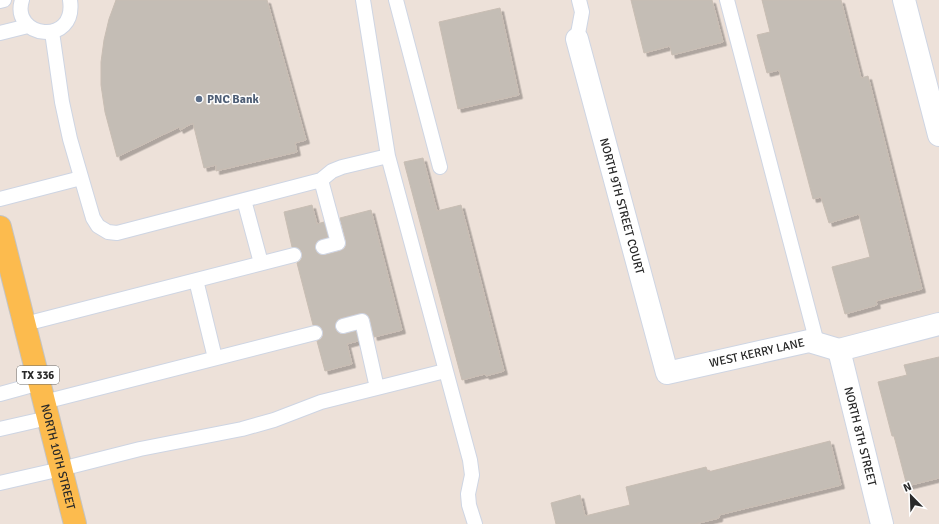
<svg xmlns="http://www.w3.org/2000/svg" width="939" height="524" font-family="Signika,sans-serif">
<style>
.building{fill:#c4bdb5;stroke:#c8bdb3;filter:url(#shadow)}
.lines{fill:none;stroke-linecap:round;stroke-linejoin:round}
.service-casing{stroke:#ced5e3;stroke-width:16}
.minor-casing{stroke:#ced5e3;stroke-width:24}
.primary-casing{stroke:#c3c3c3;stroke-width:24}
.service{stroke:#fff;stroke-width:14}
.minor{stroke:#fff;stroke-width:22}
.primary{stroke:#fcbb4e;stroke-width:22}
.service-dot{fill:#5c6f8a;stroke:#fff;stroke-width:1.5}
.labels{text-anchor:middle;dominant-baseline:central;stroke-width:3;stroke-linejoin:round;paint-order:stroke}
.shield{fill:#fff;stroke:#696969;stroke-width:1}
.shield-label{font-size:11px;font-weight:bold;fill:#292929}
.service-label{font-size:12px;font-weight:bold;fill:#4e5e75;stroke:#fff;text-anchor:start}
.street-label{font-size:12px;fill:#292929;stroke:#fff}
</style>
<defs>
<filter id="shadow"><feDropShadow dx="3.5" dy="3.5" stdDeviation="0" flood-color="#0004"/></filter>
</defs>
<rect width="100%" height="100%" fill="#ede1d9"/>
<!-- building -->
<path class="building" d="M 116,0 L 267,0 L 306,140 L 295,143 L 297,152 L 216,171 L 216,165 L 204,168 L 193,123 L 180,130 L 179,127 L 117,157 L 105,112 L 101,85 L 101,62 L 104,40 L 109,19 Z
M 631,0 L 712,0 L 723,42 L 672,55 L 670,46 L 644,53 Z
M 762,0 L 841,0 L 861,78 L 868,76 L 922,289 L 876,301 L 877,305 L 845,314 L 832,267 L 870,257 L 859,214 L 829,223 L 821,197 L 813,199 L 779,70 L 767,73 L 757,35 L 770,32 Z
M 500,8 L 519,95 L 458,109 L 439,22 Z
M 423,158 L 437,211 L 461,205 L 504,371 L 486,376 L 485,374 L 462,380 L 404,162 Z
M 312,205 L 317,224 L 324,222 L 328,237 L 317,241 L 315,244 L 315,249 L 317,253 L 321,255 L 325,255 L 340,251 L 344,249 L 346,246 L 346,241 L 340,218 L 371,210 L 402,330 L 374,337 L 370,319 L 368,315 L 365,313 L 360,313 L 340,318 L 337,320 L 335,324 L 335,329 L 337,332 L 340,334 L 345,334 L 356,331 L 358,341 L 347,344 L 352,364 L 325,371 L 317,341 L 321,339 L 323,336 L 323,331 L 321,327 L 318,325 L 313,325 L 297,263 L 300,261 L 302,258 L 302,253 L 300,249 L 297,247 L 292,247 L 284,212 Z
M 939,357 L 939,478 L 907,486 L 894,436 L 892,436 L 878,382 L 907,375 L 904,365 Z
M 830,441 L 841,485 L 719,515 L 719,518 L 695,524 L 556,524 L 551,503 L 580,495 L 585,516 L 630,505 L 626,487 L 706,467 L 708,472 Z"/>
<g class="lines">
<defs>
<path id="service" d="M 22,0 C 10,38 77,47 70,0
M 363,0 L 388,156 L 470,460 L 472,475 L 468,494 L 469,505 L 475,524
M 396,0 L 440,167
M 727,0 L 817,343
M 0,1 L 4,0
M 52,32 L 62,102 L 70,139 L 93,218 L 98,226 L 108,232 L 117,233 L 321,180 L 332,171 L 342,167 L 388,156
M 0,33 L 28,26
M 577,39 L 582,12 L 579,0
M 321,180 L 338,243 L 323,247
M 0,199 L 81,178
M 244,200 L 261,263
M 196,280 L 215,358
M 25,324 L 294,255
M 343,326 L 362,321 L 377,388
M 0,394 L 40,383
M 44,402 L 315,333
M 0,429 L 48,418
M 0,483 L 61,469 L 140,449 L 242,429 L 274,420 L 321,402 L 445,371"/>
<g id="minor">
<path d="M 904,0 L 939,135"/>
<path id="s1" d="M 577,39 L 667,373 L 809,341 L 839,350 L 939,324"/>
<path id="s2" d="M 839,350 L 882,524"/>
</g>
<g id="primary">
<path id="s3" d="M 0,227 L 75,524"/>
</g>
</defs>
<!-- service casing -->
<use href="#service" class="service-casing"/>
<!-- minor casing -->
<use href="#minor" class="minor-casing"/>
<!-- primary casing -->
<use href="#primary" class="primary-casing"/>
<!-- service -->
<use href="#service" class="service"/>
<!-- minor -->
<use href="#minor" class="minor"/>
<!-- primary -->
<use href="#primary" class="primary"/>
</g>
<!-- markers -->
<circle class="service-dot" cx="199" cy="99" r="4"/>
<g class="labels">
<!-- shield labels -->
<rect class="shield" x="17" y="366" width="42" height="18" rx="3"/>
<g class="shield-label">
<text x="38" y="375">TX 336</text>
</g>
<!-- service labels -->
<g class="service-label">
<text x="207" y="99">PNC Bank</text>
</g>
<!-- street labels -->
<g class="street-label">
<text stroke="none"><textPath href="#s1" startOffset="173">NORTH 9TH STREET COURT</textPath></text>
<text stroke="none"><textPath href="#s1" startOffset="438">WEST KERRY LANE</textPath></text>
<text stroke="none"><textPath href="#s2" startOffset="89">NORTH 8TH STREET</textPath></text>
<text stroke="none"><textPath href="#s3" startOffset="237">NORTH 10TH STREET</textPath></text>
</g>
</g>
<!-- north arrow -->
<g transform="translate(911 496) rotate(337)" stroke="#ffffff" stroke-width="3" paint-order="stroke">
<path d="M0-3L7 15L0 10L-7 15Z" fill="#292929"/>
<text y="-6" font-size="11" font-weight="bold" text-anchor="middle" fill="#292929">N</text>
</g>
</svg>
